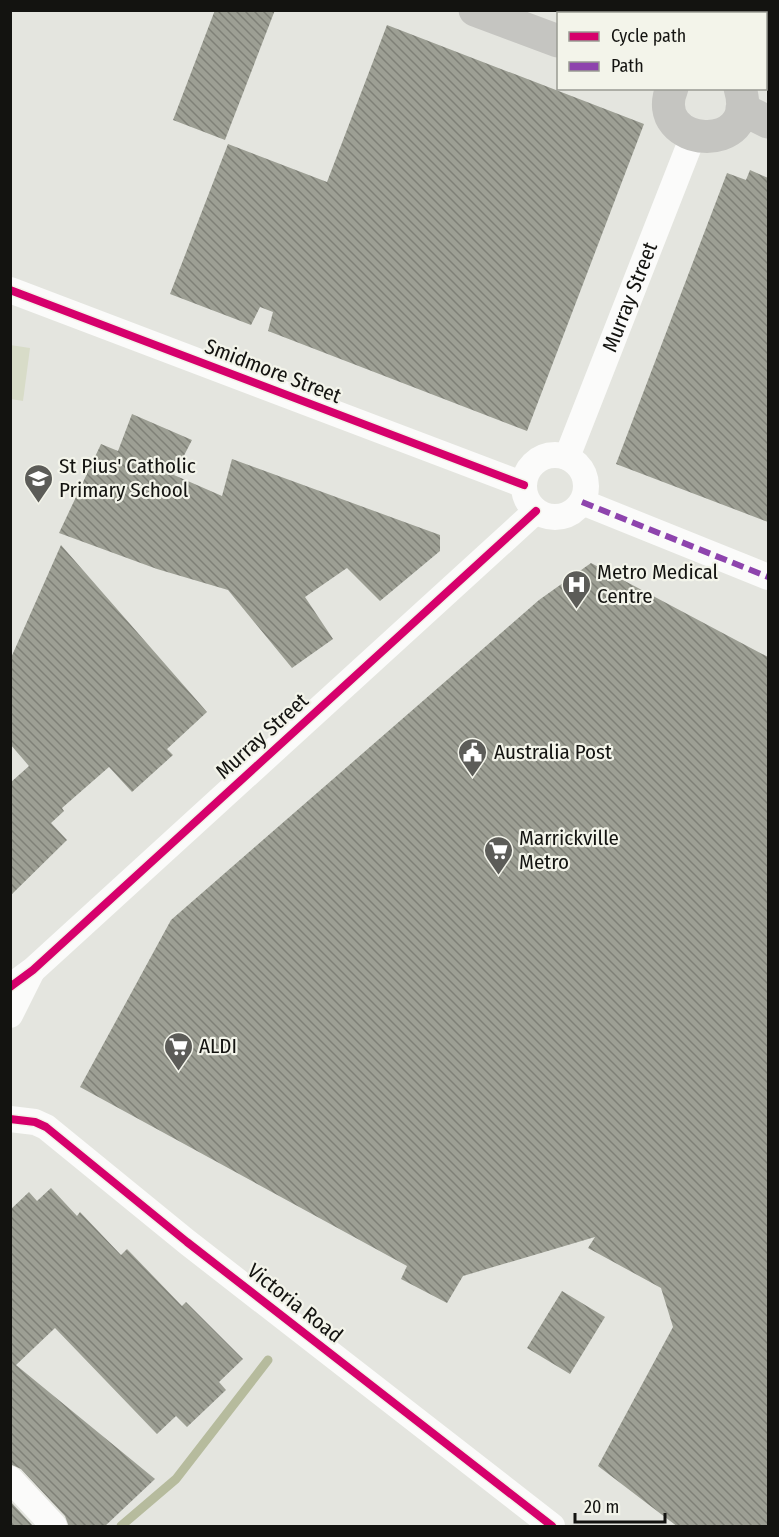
<svg xmlns="http://www.w3.org/2000/svg" width="779" height="1537" font-family="'Fira Sans Condensed',sans-serif">
<style>
.grass{fill:#d8dcc8}
.lines{fill:none;stroke-linecap:round;stroke-linejoin:round}
.stream{stroke:#b6bb9d;stroke-width:9}
.building{fill:url(#building-back-hatch)}
.lane{stroke:#fbfbfa;stroke-width:12}
.street{stroke:#fbfbfa;stroke-width:26}
.secondary{stroke:#c5c5c1;stroke-width:33}
.quiet{stroke:#8e44ad;stroke-width:6;stroke-dasharray:12 6;stroke-linecap:butt}
.cycleway-casing{stroke:#f3f4ea;stroke-width:11}
.cycleway{stroke:#d6006c;stroke-width:8}
.labels{text-anchor:middle;dominant-baseline:central;stroke-width:4.5;stroke-linejoin:round;paint-order:stroke}
.street-label{font-size:21px;fill:#131310;stroke:#f3f4ea}
.poi-label{font-size:21px;fill:#131310;stroke:#f3f4ea;text-anchor:start}
</style>
<defs>
<pattern id="building-back-hatch" width="6" height="6" patternUnits="userSpaceOnUse" patternTransform="scale(1.5)"><rect width="6" height="6" fill="#9d9f94"/><path d="M-1 5l2 2M0 0l6 6M5-1l2 2" fill="none" stroke="#7f8077"/></pattern>
</defs>
<rect width="100%" height="100%" fill="#e4e5df"/>
<!-- grass -->
<path class="grass" d="M 10,345 L 30,348 L 23,401 L 11,399 Z"/>
<g class="lines">
<!-- stream -->
<path class="stream" d="M 121,1526 L 176,1479 L 268,1360"/>
</g>
<!-- building -->
<path class="building" d="M 215,10 L 275,10 L 225,140 L 173,120 Z
M 387,25 L 644,124 L 527,431 L 268,331 L 273,312 L 260,307 L 251,325 L 170,294 L 228,144 L 327,182 Z
M 750,170 L 768,178 L 768,522 L 616,464 L 727,173 L 746,180 Z
M 132,414 L 192,440 L 174,475 L 222,496 L 232,459 L 440,535 L 440,551 L 380,601 L 347,568 L 305,597 L 333,639 L 292,668 L 228,590 L 157,569 L 59,533 L 101,444 L 118,451 Z
M 61,545 L 207,712 L 167,749 L 173,755 L 132,792 L 109,767 L 62,808 L 64,811 L 51,823 L 67,840 L 10,896 L 10,783 L 29,766 L 10,744 L 10,660 Z
M 591,563 L 768,657 L 768,1527 L 678,1527 L 598,1466 L 673,1327 L 661,1288 L 588,1248 L 595,1237 L 463,1276 L 447,1303 L 401,1279 L 407,1266 L 80,1087 L 171,920 L 539,600 Z
M 51,1188 L 77,1216 L 80,1212 L 121,1255 L 127,1249 L 182,1306 L 186,1302 L 243,1359 L 219,1382 L 226,1390 L 187,1427 L 176,1416 L 157,1434 L 55,1328 L 16,1365 L 155,1479 L 104,1527 L 69,1527 L 65,1516 L 21,1469 L 10,1464 L 10,1210 L 29,1192 L 37,1201 Z
M 562,1291 L 605,1317 L 570,1374 L 527,1348 Z
M 10,1501 L 34,1527 L 10,1527 Z"/>
<g class="lines">
<!-- lane -->
<path class="lane" d="M 730,14 L 732,10"/>
<!-- street -->
<g class="street">
<path d="M 10,290 L 524,485"/>
<circle cx="555" cy="486" r="31"/>
<path id="s1" d="M 567,457 L 693,136"/>
<path d="M 582,502 L 768,577"/>
<path d="M 10,987 L 33,970 L 536,511"/>
<path d="M 10,1015 L 31,973"/>
<path d="M 10,1119 L 35,1122 L 46,1127 L 187,1242 L 552,1526"/>
<path d="M 10,1479 L 54,1526"/>
</g>
<!-- secondary -->
<path class="secondary" d="M 475,10 L 558,41
M 672,88 C 647,148 761,157 740,88
M 742,109 L 768,122"/>
<!-- quiet -->
<path class="quiet" d="M 582,502 L 768,577"/>
<defs>
<path id="cycleway" d="M 10,290 L 524,485
M 10,987 L 33,970 L 536,511
M 10,1119 L 35,1122 L 46,1127 L 187,1242 L 552,1526"/>
</defs>
<!-- cycleway casing -->
<use href="#cycleway" class="cycleway-casing"/>
<!-- cycleway -->
<use href="#cycleway" class="cycleway"/>
</g>
<!-- icons -->
<defs>
<symbol id="school-pin" viewBox="-11 -11 22 30"><path d="M0 17L-7.5 6A9.5 9.5 0 1 1 7.5 6Z" fill="#5c5c58" stroke="#f3f4ea"/><path d="M0-5L7-2L0 1L-7-2ZM-4 1L0 2.5L4 1V4Q0 6-4 4Z" fill="#fff"/></symbol>
<symbol id="hospital-pin" viewBox="-11 -11 22 30"><path d="M0 17L-7.5 6A9.5 9.5 0 1 1 7.5 6Z" fill="#5c5c58" stroke="#f3f4ea"/><path d="M-5-5h3v3.5h4V-5h3V5h-3V1.5h-4V5h-3Z" fill="#fff"/></symbol>
<symbol id="civic-pin" viewBox="-11 -11 22 30"><path d="M0 17L-7.5 6A9.5 9.5 0 1 1 7.5 6Z" fill="#5c5c58" stroke="#f3f4ea"/><path d="M-.6-6.5H3V-4.5H.6V-3L4-1V1h2V6H-6V1h2V-1L-.6-3ZM-1.2 2.5V6h2.4V2.5Z" fill="#fff"/></symbol>
<symbol id="supermarket-pin" viewBox="-11 -11 22 30"><path d="M0 17L-7.5 6A9.5 9.5 0 1 1 7.5 6Z" fill="#5c5c58" stroke="#f3f4ea"/><path d="M-6-5.5h2.5l.6 2H6L4.5 2H-2.5L-4.4-4H-6ZM-1.5 3.2a1.3 1.3 0 1 0 .1 0ZM3 3.2a1.3 1.3 0 1 0 .1 0Z" fill="#fff"/></symbol>
</defs>
<g fill-rule="evenodd">
<use href="#school-pin" x="22" y="462" width="33" height="45"/>
<use href="#hospital-pin" x="560" y="568" width="33" height="45"/>
<use href="#civic-pin" x="456" y="736" width="33" height="45"/>
<use href="#supermarket-pin" x="482" y="834" width="33" height="45"/>
<use href="#supermarket-pin" x="162" y="1030" width="33" height="45"/>
</g>
<g class="labels">
<!-- street labels -->
<g class="street-label">
<text stroke="none"><textPath href="#s1" startOffset="172">Murray Street</textPath></text>
<text transform="translate(273 371) rotate(21)">Smidmore Street</text>
<text transform="translate(262 736) rotate(-42)">Murray Street</text>
<text transform="translate(295 1303) rotate(38)">Victoria Road</text>
</g>
<!-- poi labels -->
<g class="poi-label">
<text x="59" y="466">St Pius' Catholic<tspan x="59" dy="24">Primary School</tspan></text>
<text x="597" y="572">Metro Medical<tspan x="597" dy="24">Centre</tspan></text>
<text x="494" y="752">Australia Post</text>
<text x="519" y="838">Marrickville<tspan x="519" dy="24">Metro</tspan></text>
<text x="199" y="1046">ALDI</text>
</g>
</g>
<!-- border -->
<rect width="779" height="1537" fill="none" stroke="#131310" stroke-width="24"/>
<!-- legend -->
<rect x="557" y="12" width="210" height="78" fill="#f3f4ea" stroke="#999a93" stroke-width="1.5"/>
<rect x="569" y="32" width="30" height="9" fill="#d6006c" stroke="#999a93" stroke-width="1.5"/>
<text x="611" y="42" font-size="18" fill="#131310">Cycle path</text>
<rect x="569" y="62" width="30" height="9" fill="#8e44ad" stroke="#999a93" stroke-width="1.5"/>
<text x="611" y="72" font-size="18" fill="#131310">Path</text>
<!-- scale -->
<path d="M575 1513v9h90v-9" fill="none" stroke="#131310" stroke-width="3"/>
<text x="584" y="1513" font-size="18" fill="#131310" stroke="#f3f4ea" stroke-width="4.5" paint-order="stroke">20 m</text>
</svg>
